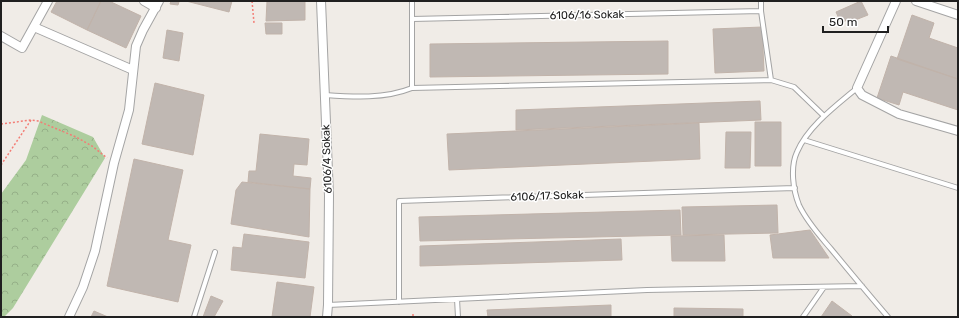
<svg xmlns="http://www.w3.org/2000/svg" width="959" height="318" font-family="Rubik,sans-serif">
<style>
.forest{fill:url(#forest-crowns)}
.building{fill:#c0b8b3;stroke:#c1b3aa}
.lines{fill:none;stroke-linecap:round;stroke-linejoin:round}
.service-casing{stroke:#a4a4a4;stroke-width:6}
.minor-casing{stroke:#a4a4a4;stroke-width:10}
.path{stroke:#f37d75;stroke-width:1.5;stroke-dasharray:2 2;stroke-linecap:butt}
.service{stroke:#fff;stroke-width:4}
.minor{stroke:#fff;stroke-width:8}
.labels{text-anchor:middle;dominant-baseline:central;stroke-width:3;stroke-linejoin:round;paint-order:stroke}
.street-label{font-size:11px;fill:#202020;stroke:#fff}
</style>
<defs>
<pattern id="forest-crowns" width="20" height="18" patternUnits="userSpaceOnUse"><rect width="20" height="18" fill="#adcd9e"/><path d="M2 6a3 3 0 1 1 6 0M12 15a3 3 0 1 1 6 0" fill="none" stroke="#95b088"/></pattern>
</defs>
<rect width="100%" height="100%" fill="#f0ece7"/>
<!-- forest -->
<path class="forest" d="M 42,115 L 93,137 L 105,158 L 13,308 L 4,317 L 1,317 L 1,194 L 26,160 Z"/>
<!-- building -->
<path class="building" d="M 57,1 L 101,1 L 87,30 L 51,12 Z
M 101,1 L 109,1 L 141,16 L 126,48 L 87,30 Z
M 171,1 L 179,2 L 178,5 L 170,4 Z
M 186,1 L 232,1 L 229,12 Z
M 267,1 L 305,1 L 305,20 L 266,21 Z
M 861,1 L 868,15 L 850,22 L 849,19 L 841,23 L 836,12 Z
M 912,15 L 934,23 L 929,38 L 958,48 L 958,79 L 897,59 Z
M 265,23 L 282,23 L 282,34 L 266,34 Z
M 762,27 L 764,71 L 715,73 L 713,29 Z
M 167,30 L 183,33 L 179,61 L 163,58 Z
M 668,41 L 668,74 L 430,77 L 430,44 Z
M 891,56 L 958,79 L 958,110 L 903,92 L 899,105 L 877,98 Z
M 155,83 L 204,95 L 193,155 L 142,144 Z
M 760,101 L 761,120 L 516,130 L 516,110 Z
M 755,122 L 781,122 L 781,166 L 755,166 Z
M 699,123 L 700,159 L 449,170 L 447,134 Z
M 726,132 L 751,132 L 750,168 L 725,168 Z
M 260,134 L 309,139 L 307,165 L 294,164 L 293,176 L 311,178 L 310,189 L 248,182 L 249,171 L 256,171 Z
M 134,159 L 183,170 L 168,240 L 191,245 L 178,302 L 107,286 Z
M 242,182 L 310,189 L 309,237 L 231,224 L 236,190 Z
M 777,205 L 778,233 L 683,235 L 682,207 Z
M 680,210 L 681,235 L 420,241 L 419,217 Z
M 810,230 L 829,258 L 773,258 L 770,235 Z
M 244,234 L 309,242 L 305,278 L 231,270 L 233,247 L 242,248 Z
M 724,235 L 725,261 L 672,261 L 671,236 Z
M 621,239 L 622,260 L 420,266 L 420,246 Z
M 277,282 L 314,287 L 310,317 L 272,317 Z
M 211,296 L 223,301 L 214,317 L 203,317 Z
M 832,301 L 852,316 L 851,317 L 821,317 Z
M 611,305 L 611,317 L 488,317 L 487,310 Z
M 674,308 L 743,309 L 743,317 L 674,317 Z
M 94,311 L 108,317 L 91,317 Z"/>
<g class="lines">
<defs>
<path id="service" d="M 412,1 L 412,88 L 771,80 L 794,87 L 824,116
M 761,1 L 761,11 L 771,80
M 412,19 L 761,11
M 857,88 C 837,105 808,126 797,152 C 790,167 793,190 799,205 C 807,222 820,236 831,249 C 850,272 869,295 888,317
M 325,95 C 353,97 385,99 412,88
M 804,140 L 958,188
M 457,299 L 458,317
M 399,302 L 399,201 L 795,188
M 328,305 L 647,290 L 862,286
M 194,317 L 215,252
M 803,317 L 824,287"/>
<path id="minor" d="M 144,1 L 156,8
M 321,1 L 329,196 L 328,305 L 327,317
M 896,1 L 857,88 L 862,95 L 899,114 L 958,131
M 916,1 L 958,15
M 34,27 L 133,70
M 1,36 L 22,48 L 48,1
M 69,317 L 83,287 L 95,251 L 114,163 L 129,110 L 136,46 L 143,30 L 159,1"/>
</defs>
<!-- service casing -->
<use href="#service" class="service-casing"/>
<!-- minor casing -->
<use href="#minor" class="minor-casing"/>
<!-- path -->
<path class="path" d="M 252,1 L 254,23
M 1,124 L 31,120 L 38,121 L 76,137 L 92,146 L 107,158
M 1,165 L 31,120
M 413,314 L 413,317"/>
<!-- service -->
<use href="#service" class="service"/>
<!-- minor -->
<use href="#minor" class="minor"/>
</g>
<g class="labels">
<!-- street labels -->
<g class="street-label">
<text transform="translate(587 15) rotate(-1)">6106/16 Sokak</text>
<text transform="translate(327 159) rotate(-92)">6106/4 Sokak</text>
<text transform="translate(547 196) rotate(-2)">6106/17 Sokak</text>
</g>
</g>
<!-- border -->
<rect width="959" height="318" fill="none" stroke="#202020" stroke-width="4"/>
<!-- scale -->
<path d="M823 26v6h65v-6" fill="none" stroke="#202020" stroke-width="2"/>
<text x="829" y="26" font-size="12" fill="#202020" stroke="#ffffff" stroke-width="3" paint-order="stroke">50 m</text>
</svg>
